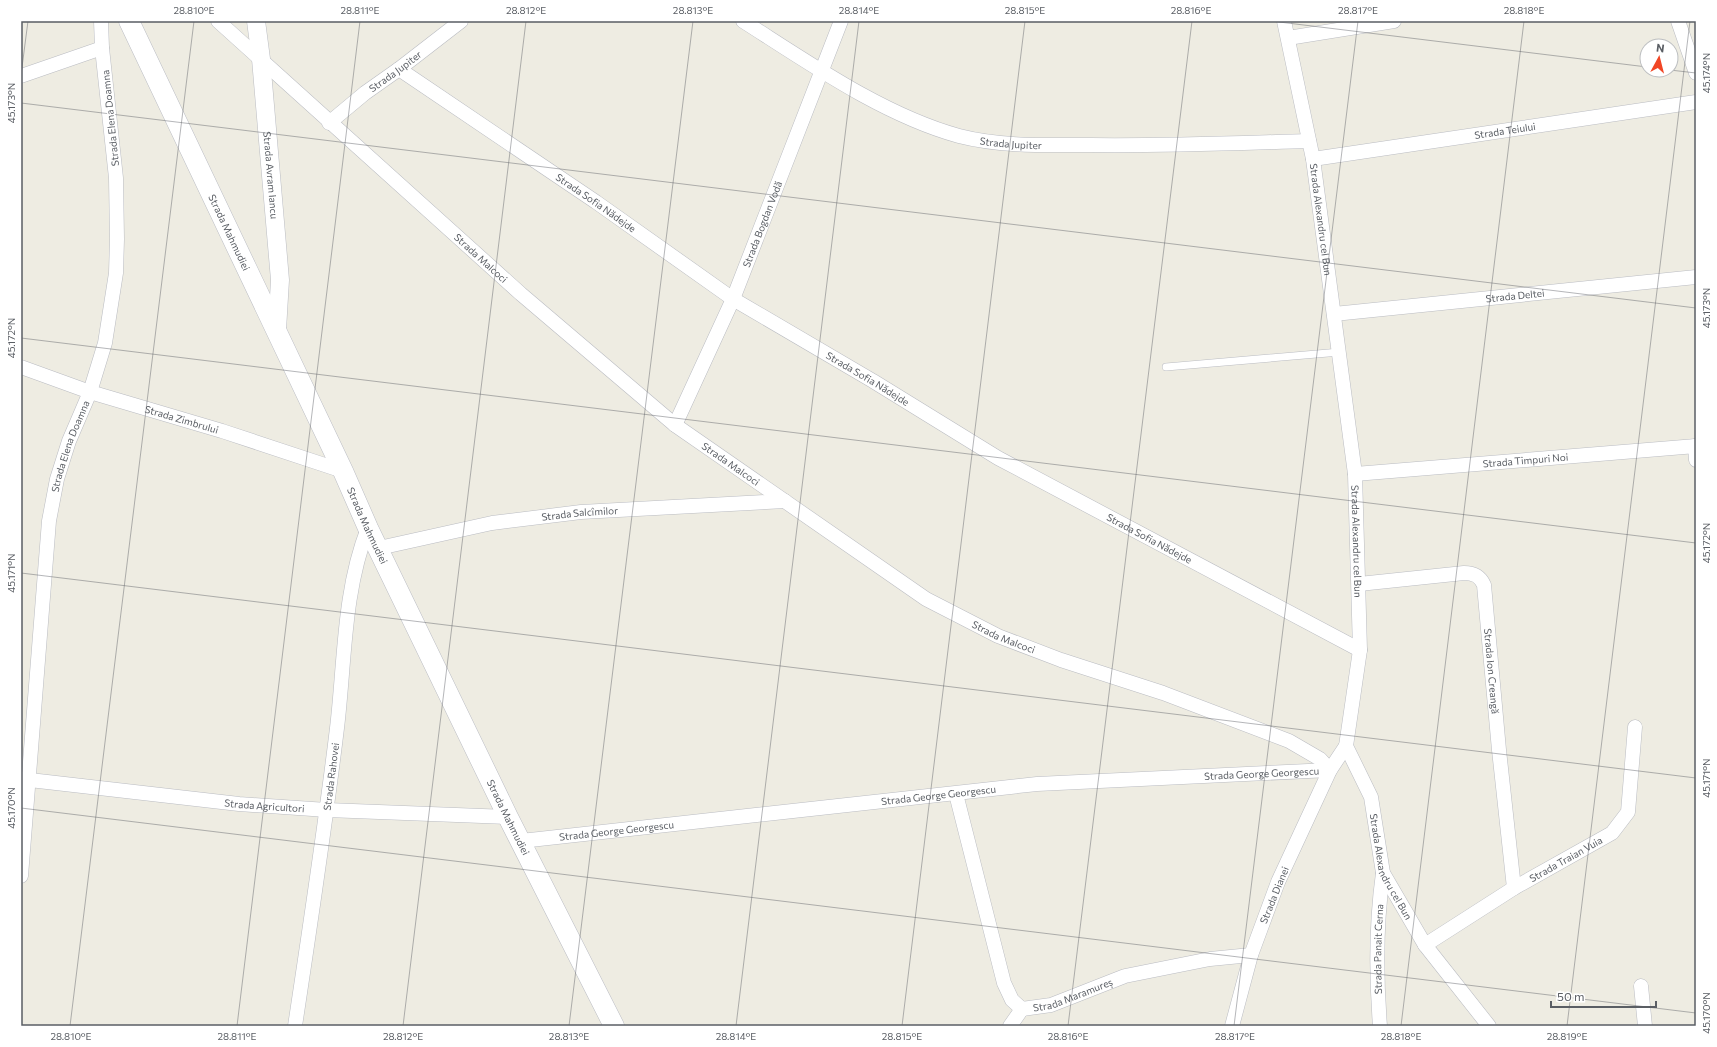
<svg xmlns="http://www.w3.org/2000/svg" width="1717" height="1047" font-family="Commissioner,sans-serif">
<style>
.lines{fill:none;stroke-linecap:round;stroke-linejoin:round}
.service-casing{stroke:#babcc2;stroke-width:8}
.minor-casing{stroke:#babcc2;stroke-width:15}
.tertiary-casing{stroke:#babcc2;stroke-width:19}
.secondary-casing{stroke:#bbbdc4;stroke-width:21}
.service{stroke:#fff;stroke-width:7}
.minor{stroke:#fff;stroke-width:14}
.tertiary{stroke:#fff;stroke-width:18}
.secondary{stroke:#fff;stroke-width:20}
.ticks{fill:none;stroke:#5a5e64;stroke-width:1;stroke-opacity:0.45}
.labels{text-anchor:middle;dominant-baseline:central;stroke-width:3;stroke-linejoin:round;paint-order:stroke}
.street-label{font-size:10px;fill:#5a5e64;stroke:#fff}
.neatline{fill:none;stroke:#5a5e64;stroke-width:1.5}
.ticks-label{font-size:10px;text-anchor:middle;fill:#5a5e64}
</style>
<rect width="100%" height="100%" fill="#eeece2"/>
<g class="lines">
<defs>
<path id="service" d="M 1166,367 L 1340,352"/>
<g id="minor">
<path id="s1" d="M 218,21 L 521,294 L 675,425 L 926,599 L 998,636 L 1061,660 L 1163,693 L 1289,741 L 1320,759 L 1330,770 L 1278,882 L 1251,955 L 1232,1026"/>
<path id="s2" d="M 743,21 C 809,63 883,115 959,136 C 1002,147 1047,145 1091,145 C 1164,146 1237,143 1309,141"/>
<path id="s3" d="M 1284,21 L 1313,159 L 1355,474 L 1360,650 L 1346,746 L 1371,797 L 1383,873 L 1425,945 L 1489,1026"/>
<path d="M 1678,21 L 1696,73"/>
<path d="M 1288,38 L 1394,21"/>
<path id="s4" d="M 399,69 L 596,202 L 733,299 L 873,381 L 998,458 L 1360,650"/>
<path d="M 21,76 L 102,48"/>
<path id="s5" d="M 329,123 L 365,93 L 399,69 L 461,21"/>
<path id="s6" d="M 1313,159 L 1696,102"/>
<path id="s7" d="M 1334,314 L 1696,277"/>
<path id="s8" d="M 21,367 L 90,392 L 222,431 L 343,471"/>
<path id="s9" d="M 675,425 L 733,299 L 841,21"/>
<path d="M 1695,446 L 1696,460"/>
<path id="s10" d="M 1355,474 L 1696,446"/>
<path id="s11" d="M 379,548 L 492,523 L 581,512 L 785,501"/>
<path id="s12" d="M 1359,584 L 1464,573 C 1474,573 1480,576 1484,585 L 1499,750 L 1514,888"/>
<path id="s13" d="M 21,779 L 239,804 L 327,810 L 508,817"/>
<path d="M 956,794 L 1004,983 L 1012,1000 L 1022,1009"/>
<path id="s14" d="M 521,841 L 1037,784 L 1330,770 L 1346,746"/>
<path id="s15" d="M 21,876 L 49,521 L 57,479 L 69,441 L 90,392 L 105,343 L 116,273 L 117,239 L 116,178 L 102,48 L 101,21"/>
<path id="s16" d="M 1425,945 L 1514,888 L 1612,833 L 1628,812 L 1635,727"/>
<path d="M 1641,986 L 1645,1026"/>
<path id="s17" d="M 1022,1009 L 1051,1005 L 1125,976 L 1210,959 L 1251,955"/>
<path id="s18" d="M 295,1026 C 310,927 325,828 337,728 C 345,661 343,592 368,528"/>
<path d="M 1010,1026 L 1022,1009"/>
<path id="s19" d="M 1380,1026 C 1376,975 1376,923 1383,873"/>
</g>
<g id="tertiary">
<path id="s20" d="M 256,21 L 261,59 L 280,280 L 277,330"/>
</g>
<g id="secondary">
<path id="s21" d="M 129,21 L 343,471 L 368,528 L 508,817 L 614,1026"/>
</g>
</defs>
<!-- service casing -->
<use href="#service" class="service-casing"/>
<!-- minor casing -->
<use href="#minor" class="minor-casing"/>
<!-- tertiary casing -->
<use href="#tertiary" class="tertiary-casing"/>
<!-- secondary casing -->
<use href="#secondary" class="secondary-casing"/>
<!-- service -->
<use href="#service" class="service"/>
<!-- minor -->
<use href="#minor" class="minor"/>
<!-- tertiary -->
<use href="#tertiary" class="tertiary"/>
<!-- secondary -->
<use href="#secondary" class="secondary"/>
</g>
<!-- ticks -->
<path class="ticks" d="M 1271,21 L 1647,67M 1670,70 L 1696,73M 21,75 L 28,21M 21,103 L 1696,308M 21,338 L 1696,543M 21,573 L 1696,778M 21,808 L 1696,1013M 70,1026 L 194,21M 237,1026 L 360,21M 403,1026 L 526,21M 569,1026 L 693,21M 736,1026 L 859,21M 902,1026 L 1025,21M 1068,1026 L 1192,21M 1234,1026 L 1358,21M 1401,1026 L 1524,21M 1567,1026 L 1690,21"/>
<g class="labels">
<!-- street labels -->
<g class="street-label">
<text stroke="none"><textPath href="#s5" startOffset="84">Strada Jupiter</textPath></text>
<text transform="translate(110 118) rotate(-96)">Strada Elena Doamna</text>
<text stroke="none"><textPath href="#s6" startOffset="194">Strada Teiului</textPath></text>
<text stroke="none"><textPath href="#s2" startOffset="298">Strada Jupiter</textPath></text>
<text stroke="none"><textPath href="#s20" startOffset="155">Strada Avram Iancu</textPath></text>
<text stroke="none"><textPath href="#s4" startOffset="238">Strada Sofia Nădejde</textPath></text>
<text stroke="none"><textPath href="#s3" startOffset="202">Strada Alexandru cel Bun</textPath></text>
<text stroke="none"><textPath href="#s9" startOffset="219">Strada Bogdan Vodă</textPath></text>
<text stroke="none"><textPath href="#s21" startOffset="234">Strada Mahmudiei</textPath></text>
<text stroke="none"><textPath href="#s1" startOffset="354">Strada Malcoci</textPath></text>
<text stroke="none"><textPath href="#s7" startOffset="182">Strada Deltei</textPath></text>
<text stroke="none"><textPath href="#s4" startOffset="562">Strada Sofia Nădejde</textPath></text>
<text stroke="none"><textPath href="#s8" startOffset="169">Strada Zimbrului</textPath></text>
<text stroke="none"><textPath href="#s15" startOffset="434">Strada Elena Doamna</textPath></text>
<text stroke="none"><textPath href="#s10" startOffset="171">Strada Timpuri Noi</textPath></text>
<text stroke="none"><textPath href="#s1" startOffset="678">Strada Malcoci</textPath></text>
<text stroke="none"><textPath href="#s11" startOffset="204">Strada Salcîmilor</textPath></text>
<text stroke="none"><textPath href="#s21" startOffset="558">Strada Mahmudiei</textPath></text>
<text stroke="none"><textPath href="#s4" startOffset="886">Strada Sofia Nădejde</textPath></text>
<text stroke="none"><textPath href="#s3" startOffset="526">Strada Alexandru cel Bun</textPath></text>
<text stroke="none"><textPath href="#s1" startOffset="1002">Strada Malcoci</textPath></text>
<text stroke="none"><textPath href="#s12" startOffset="217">Strada Ion Creangă</textPath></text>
<text stroke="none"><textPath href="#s14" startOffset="744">Strada George Georgescu</textPath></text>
<text stroke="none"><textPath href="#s18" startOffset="252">Strada Rahovei</textPath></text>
<text stroke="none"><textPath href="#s14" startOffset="420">Strada George Georgescu</textPath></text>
<text stroke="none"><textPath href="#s13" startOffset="245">Strada Agricultori</textPath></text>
<text stroke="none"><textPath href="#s21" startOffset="882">Strada Mahmudiei</textPath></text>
<text stroke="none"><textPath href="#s14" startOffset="96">Strada George Georgescu</textPath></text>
<text stroke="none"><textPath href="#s16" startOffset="165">Strada Traian Vuia</textPath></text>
<text stroke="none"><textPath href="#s3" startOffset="862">Strada Alexandru cel Bun</textPath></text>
<text transform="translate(1274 895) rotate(-68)">Strada Dianei</text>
<text stroke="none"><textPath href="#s19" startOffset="77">Strada Panait Cerna</textPath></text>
<text stroke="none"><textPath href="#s17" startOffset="53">Strada Maramureș</textPath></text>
</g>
</g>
<!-- border -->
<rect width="1717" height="1047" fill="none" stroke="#ffffff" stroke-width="44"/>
<!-- north arrow -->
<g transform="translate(1659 58) rotate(7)"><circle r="19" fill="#ffffff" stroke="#bdbfc1"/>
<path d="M0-3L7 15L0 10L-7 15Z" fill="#f14625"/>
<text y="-6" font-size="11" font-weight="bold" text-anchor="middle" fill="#5a5e64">N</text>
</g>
<!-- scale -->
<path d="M1551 1001v6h105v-6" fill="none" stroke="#5a5e64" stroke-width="2"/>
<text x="1557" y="1001" font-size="12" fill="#5a5e64" stroke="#ffffff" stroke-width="3" paint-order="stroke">50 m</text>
<rect x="22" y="22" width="1673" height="1003" class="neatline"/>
<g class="ticks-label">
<text x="194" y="14">28.810°E</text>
<text x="360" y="14">28.811°E</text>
<text x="526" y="14">28.812°E</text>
<text x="693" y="14">28.813°E</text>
<text x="859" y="14">28.814°E</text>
<text x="1025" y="14">28.815°E</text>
<text x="1191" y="14">28.816°E</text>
<text x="1358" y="14">28.817°E</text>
<text x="1524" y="14">28.818°E</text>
<text transform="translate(1706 73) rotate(-90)" y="4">45.174°N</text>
<text transform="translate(11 103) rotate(-90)" y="4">45.173°N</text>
<text transform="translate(1706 308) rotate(-90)" y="4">45.173°N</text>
<text transform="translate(11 338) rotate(-90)" y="4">45.172°N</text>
<text transform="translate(1706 543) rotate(-90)" y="4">45.172°N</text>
<text transform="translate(11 573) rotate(-90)" y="4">45.171°N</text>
<text transform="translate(1706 778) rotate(-90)" y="4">45.171°N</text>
<text transform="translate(11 808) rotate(-90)" y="4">45.170°N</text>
<text transform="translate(1706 1013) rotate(-90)" y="4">45.170°N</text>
<text x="71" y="1040">28.810°E</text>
<text x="237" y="1040">28.811°E</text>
<text x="403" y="1040">28.812°E</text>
<text x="569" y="1040">28.813°E</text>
<text x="736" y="1040">28.814°E</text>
<text x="902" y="1040">28.815°E</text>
<text x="1068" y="1040">28.816°E</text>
<text x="1235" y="1040">28.817°E</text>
<text x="1401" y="1040">28.818°E</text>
<text x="1567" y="1040">28.819°E</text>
</g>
</svg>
